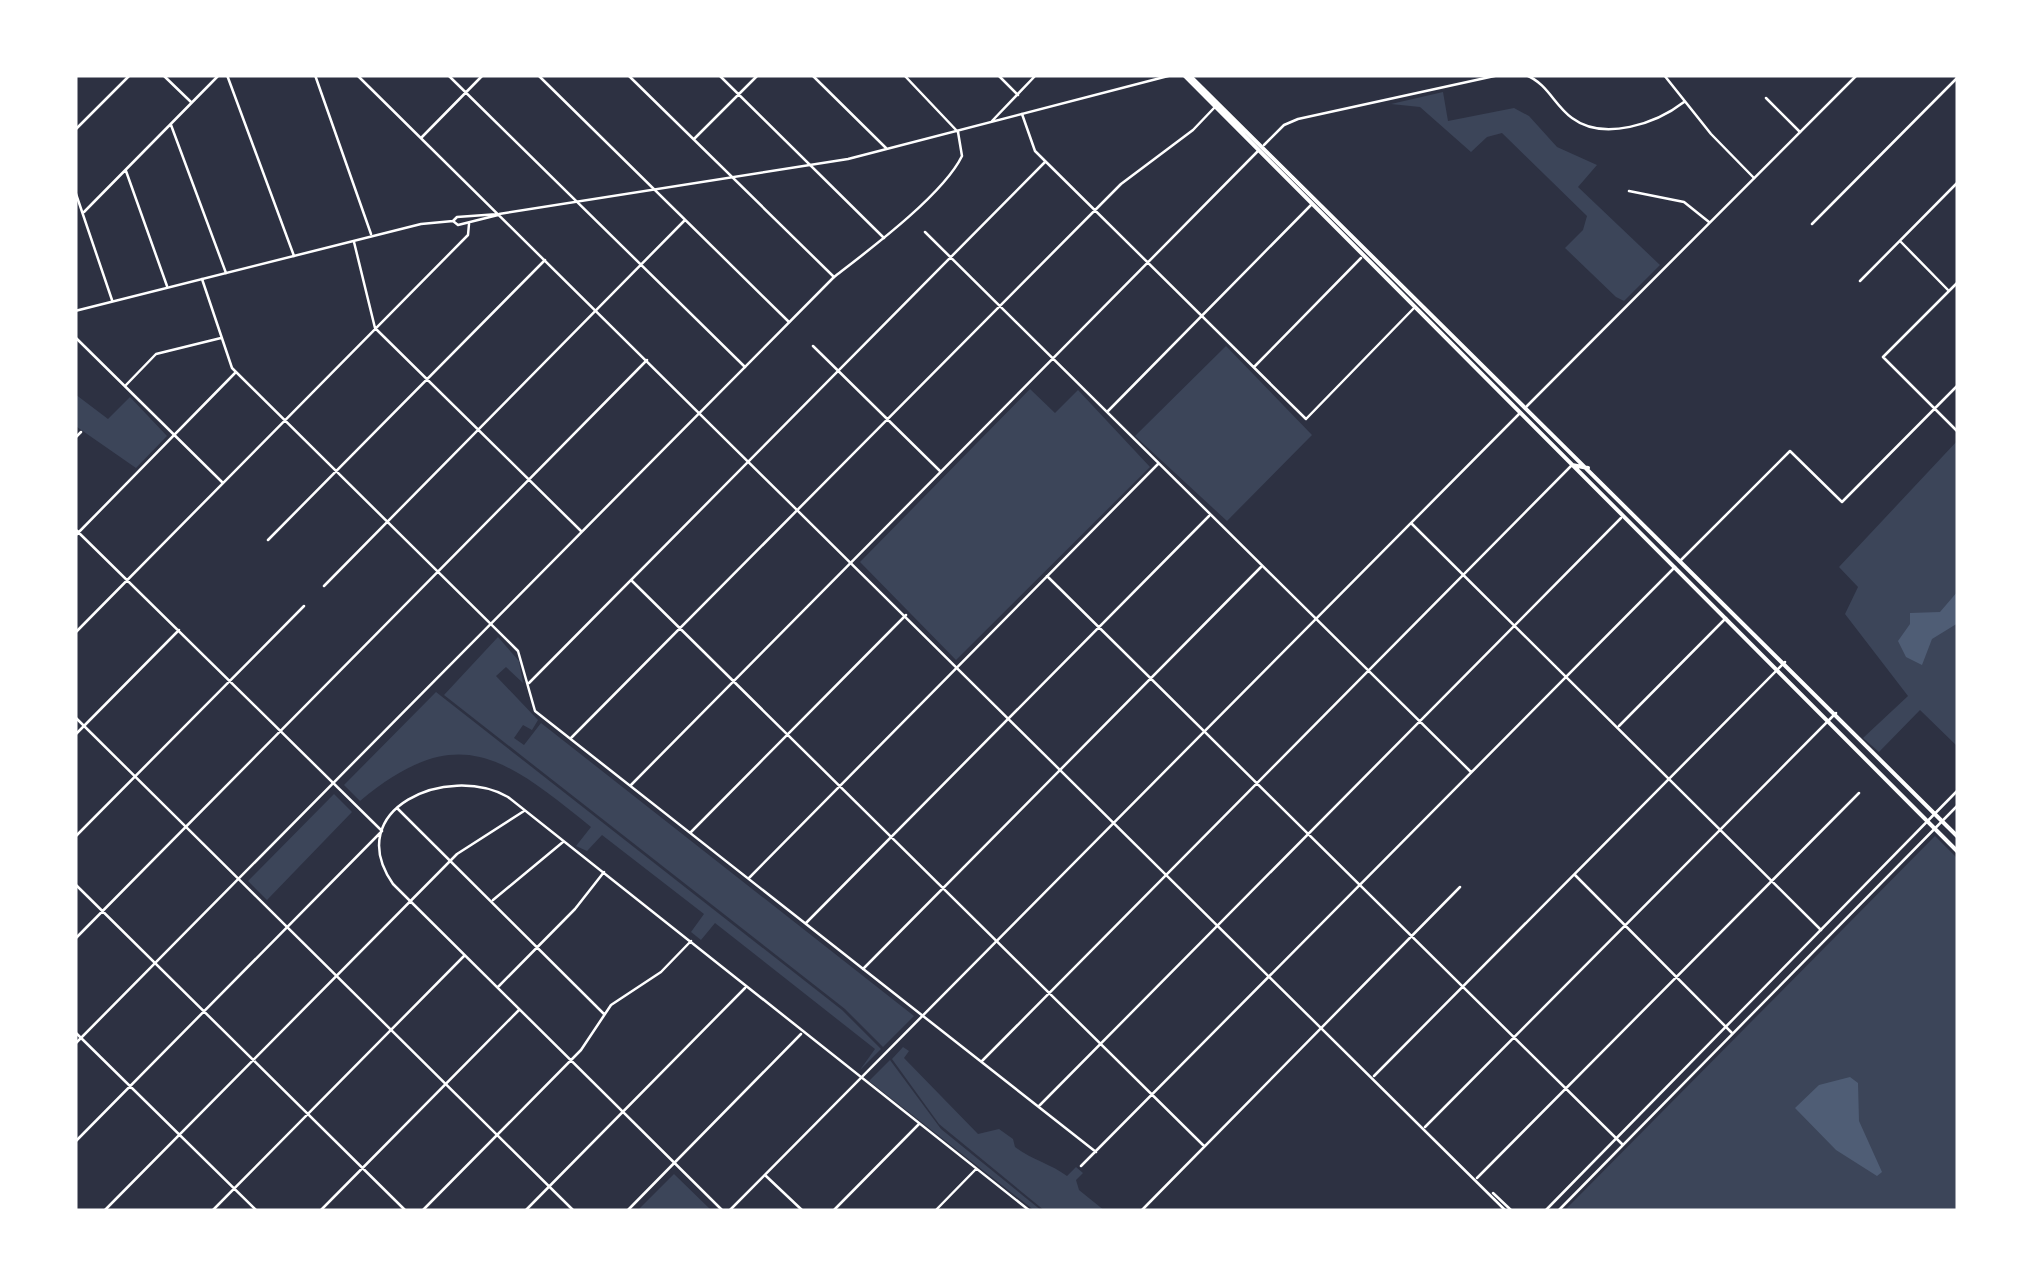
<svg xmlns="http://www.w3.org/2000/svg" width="2033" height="1286" font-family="Cabin,sans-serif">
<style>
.green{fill:#3c4559}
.water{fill:#4f5d75}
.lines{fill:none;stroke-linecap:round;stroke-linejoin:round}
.minor{stroke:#fff;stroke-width:2.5}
.tertiary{stroke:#fff;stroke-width:2.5}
.primary{stroke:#fff;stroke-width:4}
</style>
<rect width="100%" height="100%" fill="#2d3142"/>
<!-- green -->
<path class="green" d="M 1443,92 L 1448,121 L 1514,108 L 1529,116 L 1557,147 L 1597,165 L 1578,187 L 1660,265 L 1624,301 L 1616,297 L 1565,248 L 1583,230 L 1587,216 L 1502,133 L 1487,137 L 1471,152 L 1420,107 L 1391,104 Z
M 1226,346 L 1312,435 L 1227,521 L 1135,436 Z
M 1030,389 L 1055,413 L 1078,390 L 1150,467 L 956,660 L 860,562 Z
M 75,394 L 108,419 L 130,397 L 167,436 L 136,468 L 77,427 Z
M 1958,440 L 1958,747 L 1920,710 L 1879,752 L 1863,738 L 1908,696 L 1845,614 L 1858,587 L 1839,567 Z
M 498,637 L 519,661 L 523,683 L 506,667 L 496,676 L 538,720 L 532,730 L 523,725 L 514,738 L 524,745 L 541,723 L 914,1016 L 883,1047 L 845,1009 L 444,695 Z
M 436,692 L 842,1010 L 881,1049 L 860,1070 L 875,1049 L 715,923 L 701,940 L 691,932 L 704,914 L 602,835 L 587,851 L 576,846 L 591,827 C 504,757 458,719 360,801 L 344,785 Z
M 334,794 L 352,812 L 267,900 L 248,881 Z
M 1935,836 L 1958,859 L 1958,1211 L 1564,1211 Z
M 903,1047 L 909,1051 L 904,1058 L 978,1134 L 999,1129 L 1013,1139 L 1015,1147 C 1032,1160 1051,1164 1067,1176 L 1076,1167 L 1083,1173 L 1076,1180 L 1079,1190 L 1105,1211 L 1045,1211 L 939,1124 L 892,1059 Z
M 890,1060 L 941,1129 L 1042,1211 L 1035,1211 L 869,1081 Z
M 674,1174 L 712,1211 L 637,1211 Z"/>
<!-- water -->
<path class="water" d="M 1958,591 L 1958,623 L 1932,639 L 1922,665 L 1906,657 L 1898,641 L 1910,624 L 1910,613 L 1940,612 Z
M 1850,1077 L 1858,1083 L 1859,1121 L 1882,1172 L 1877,1176 L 1836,1150 L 1795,1108 L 1819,1085 Z"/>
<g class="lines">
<!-- minor -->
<path class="minor" d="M 163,75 L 191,102
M 227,75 L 294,256
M 315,75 L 371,234
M 448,75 L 745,367
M 538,75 L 789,322
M 628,75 L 834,277
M 719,75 L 884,238
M 812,75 L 886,148
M 904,75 L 958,132
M 998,75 L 1018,95
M 1526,75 C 1548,84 1554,105 1572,118 C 1604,142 1657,123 1684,102
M 1664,75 L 1711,134 L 1754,178
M 1766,98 L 1800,132
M 1022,114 L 1035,151 L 1306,419 L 1415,307
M 171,125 L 226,273
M 75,130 L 130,75
M 422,137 L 483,75
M 695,138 L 758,75
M 1264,145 L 1284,125 L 1298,119 L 1499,75
M 126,171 L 167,286
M 1629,191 L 1684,202 L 1709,222
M 84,212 L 219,75
M 1812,224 L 1958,77
M 925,232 L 1471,772
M 354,242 L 375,328 L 581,531
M 1901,242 L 1948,290
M 202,279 L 232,368 L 518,651 L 535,711 L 1096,1152
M 1860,281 L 1958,182
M 1958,282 L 1883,357 L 1958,432
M 75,337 L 223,483
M 813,346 L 940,471
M 1255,366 L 1361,258
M 126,385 L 156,354 L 221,338
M 1108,411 L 1312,204
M 75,438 L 81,432
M 1412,524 L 1821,930
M 75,529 L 382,831 L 75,1142
M 75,536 L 235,373
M 268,540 L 545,260
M 1680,561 L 1790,451 L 1842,502 L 1958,385
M 1047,576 L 1622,1144
M 631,580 L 1204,1146
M 324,586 L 685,220
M 75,633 L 468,235 L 469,224
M 529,683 L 1045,162
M 1619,726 L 1726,618
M 75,735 L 179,630
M 571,738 L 1121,184 L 1193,130 L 1214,108
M 631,785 L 1258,151
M 398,809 L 604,1014
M 691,832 L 906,615
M 75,837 L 304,606
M 1575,875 L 1732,1033
M 749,878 L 1158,464
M 75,884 L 406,1211
M 493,900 L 563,842
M 806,923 L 1209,516
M 75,939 L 647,360
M 863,969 L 1261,567
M 498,987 L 575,909 L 604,872
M 75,1032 L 257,1211
M 982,1061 L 1571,466
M 1374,1076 L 1785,662
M 1039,1106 L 1621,518
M 1425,1127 L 1836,713
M 1081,1166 L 1675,567
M 766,1176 L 803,1211
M 1477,1178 L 1859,793
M 104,1211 L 457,854 L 524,811
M 212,1211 L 464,956
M 320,1211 L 519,1010
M 422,1211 L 581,1050 L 611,1005 L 661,972 L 691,941
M 525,1211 L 745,988
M 627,1211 L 801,1034
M 723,1211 L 393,884 C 341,809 447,763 508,797 L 1030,1211
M 833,1211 L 919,1124
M 935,1211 L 976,1169
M 1141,1211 L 1460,887"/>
<!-- tertiary -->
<path class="tertiary" d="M 357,75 L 1506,1211
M 992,121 L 1036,75
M 75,191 L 112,300
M 453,221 L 457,217 L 499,214 L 848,159 L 1172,75
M 75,311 L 421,224 L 453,221 L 458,225 L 498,215
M 1526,407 L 1857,75
M 75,717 L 574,1211
M 75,1044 L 834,277 C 869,250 943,195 962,156 L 958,132
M 1493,1193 L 1512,1211
M 729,1211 L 1520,413
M 1545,1211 L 1958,790
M 1558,1211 L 1958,805"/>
<!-- primary -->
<path class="primary" d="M 1184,75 L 1958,852
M 1189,75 L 1958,837
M 1572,465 L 1588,468"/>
</g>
<!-- border -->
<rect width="2033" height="1286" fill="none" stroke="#ffffff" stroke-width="155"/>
</svg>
